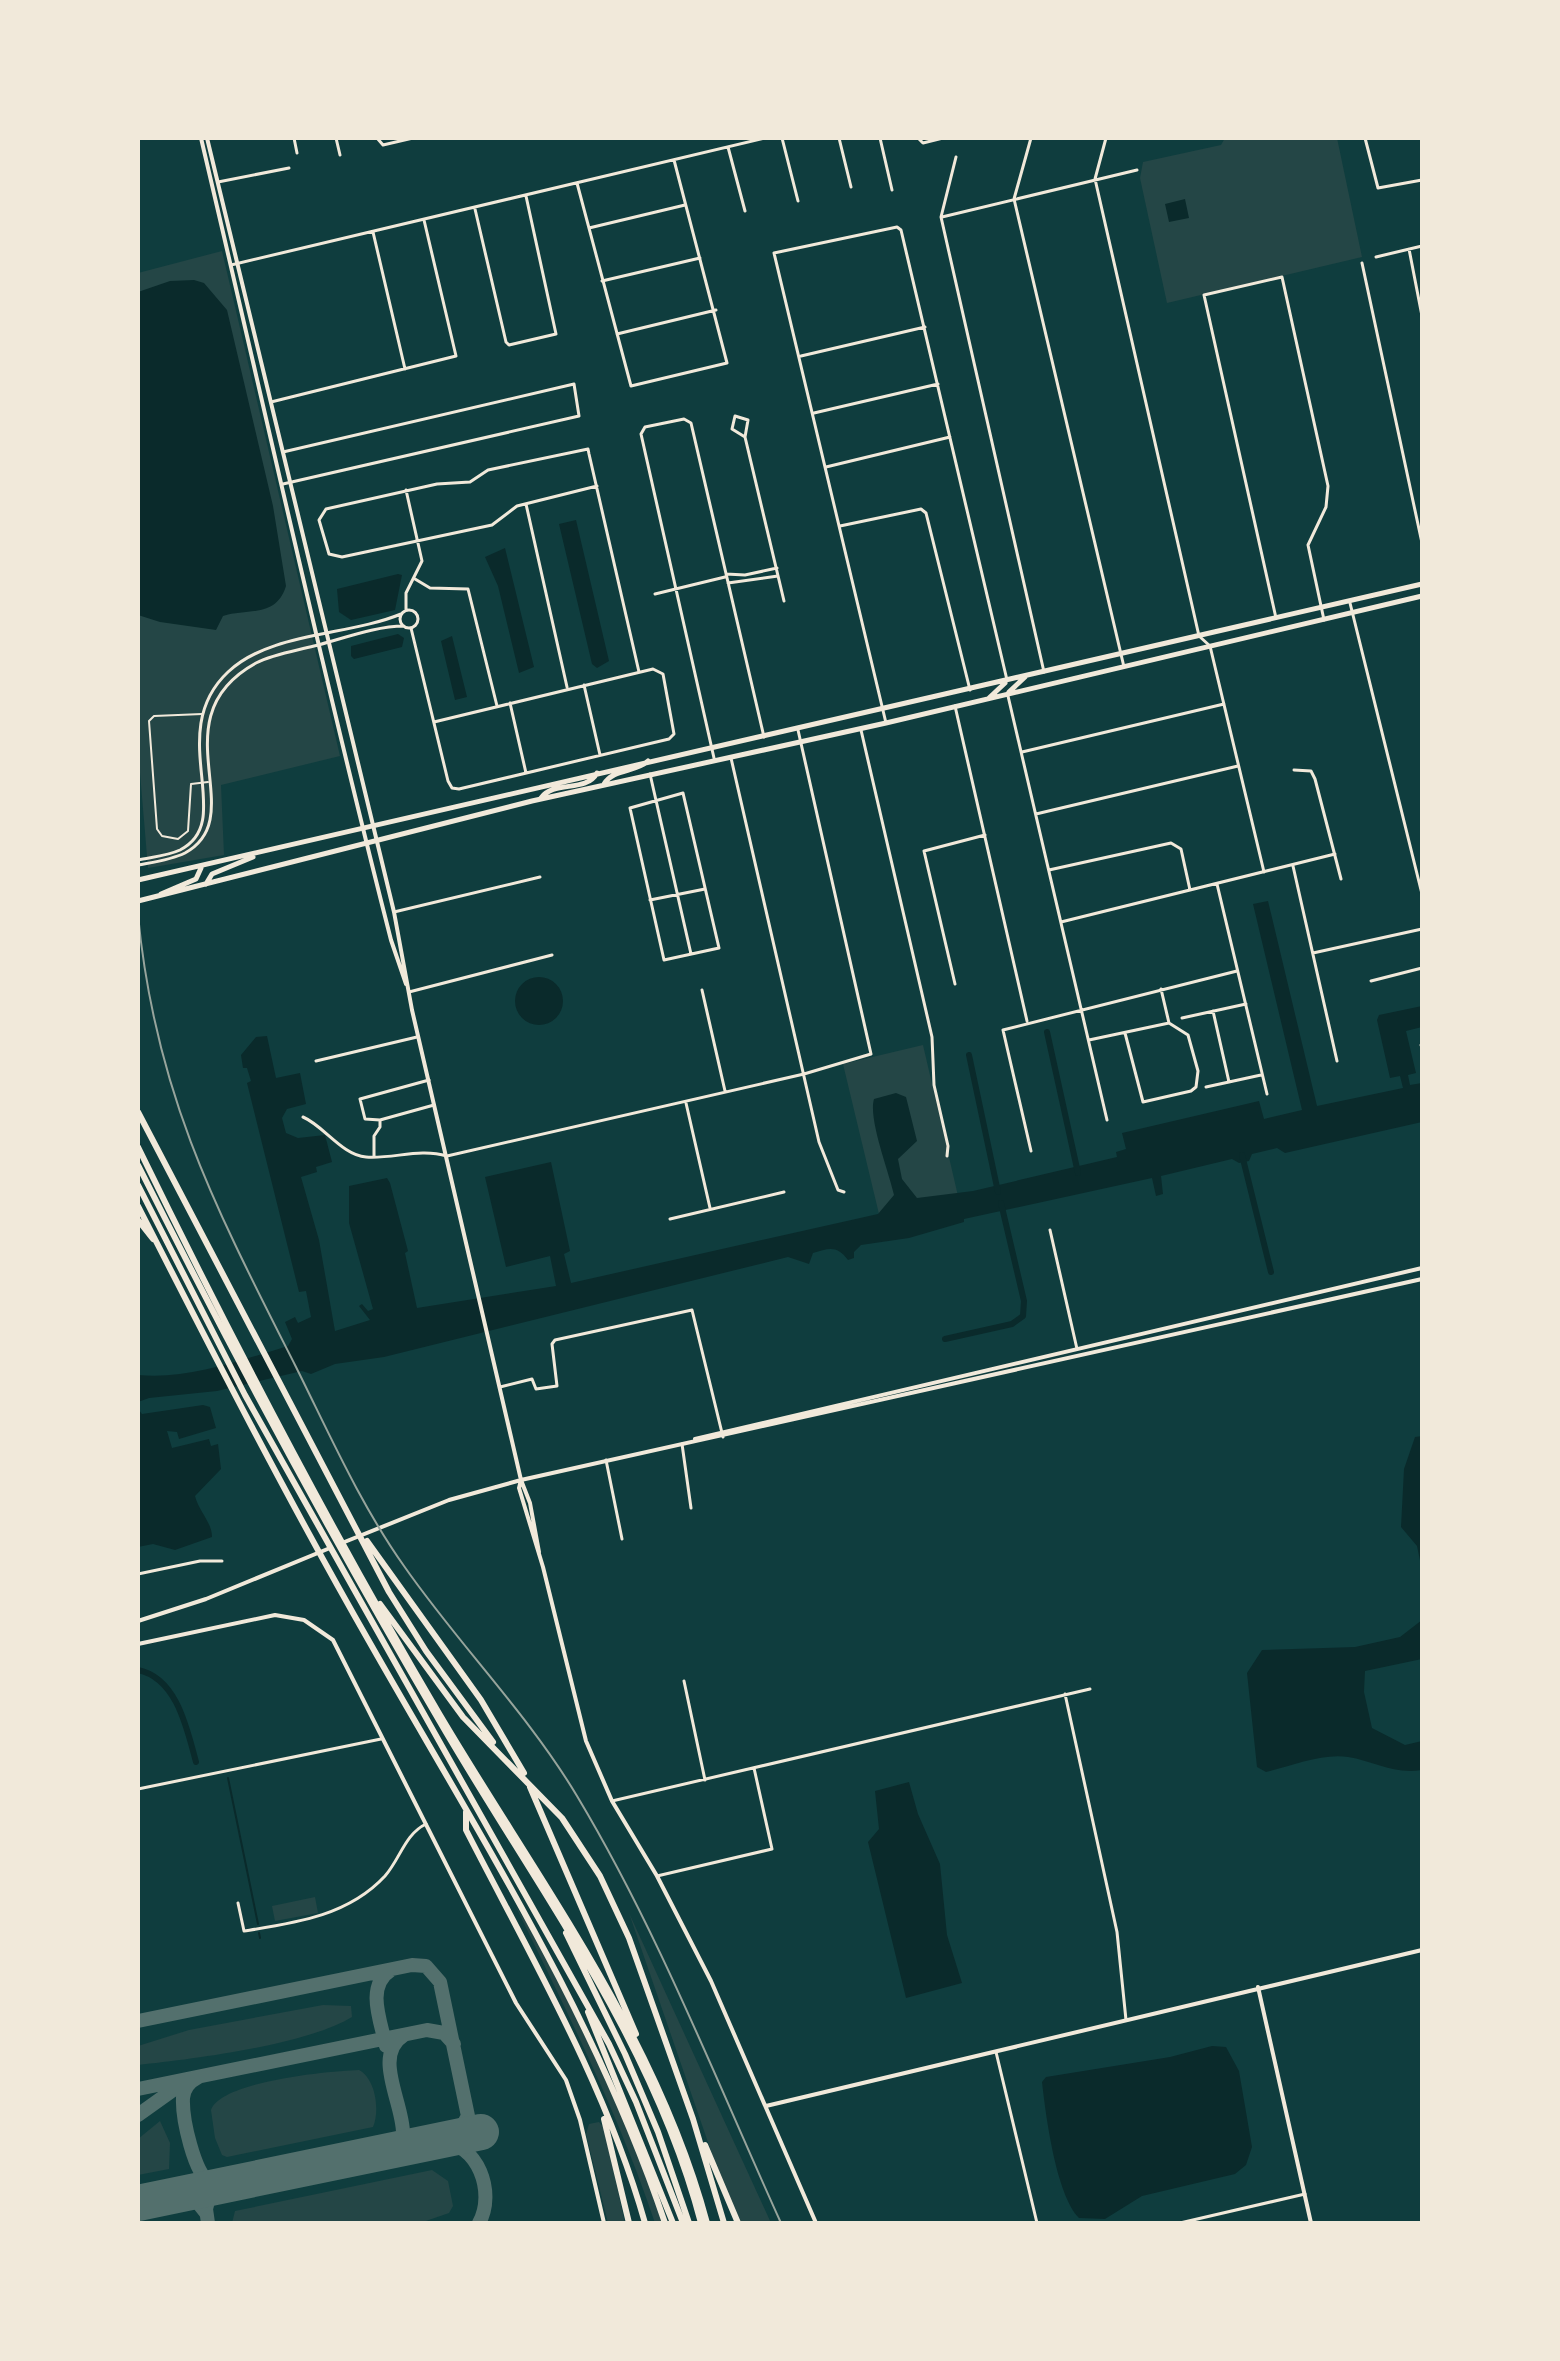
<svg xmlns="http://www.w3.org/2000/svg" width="1560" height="2361" font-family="'Public Sans',sans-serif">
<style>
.green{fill:#244646}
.water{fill:#0a2a2b}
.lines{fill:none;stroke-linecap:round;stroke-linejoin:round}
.stream{stroke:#0a2a2b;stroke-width:2}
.canal{stroke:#0a2a2b;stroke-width:6}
.taxiway{stroke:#53706d;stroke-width:14}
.runway{stroke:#53706d;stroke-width:36}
.service{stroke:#f1e9da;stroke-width:2}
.minor{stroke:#f1e9da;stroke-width:3}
.tertiary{stroke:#f1e9da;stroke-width:4}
.primary{stroke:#f1e9da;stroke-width:5}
.motorway{stroke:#f1e9da;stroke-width:6}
.rail{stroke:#97a49c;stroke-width:2}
</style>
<rect width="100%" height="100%" fill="#0f3d3e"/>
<!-- green -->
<path class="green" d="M 1225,138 L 1337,138 L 1362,257 L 1167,303 L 1140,178 L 1143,162 L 1221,145 Z
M 222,251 L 340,756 L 221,785 L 224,855 L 148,868 L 138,749 L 138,273 Z
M 923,1045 L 958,1196 L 879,1214 L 843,1064 Z
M 315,1897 L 318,1913 L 275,1921 L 272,1906 Z
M 515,1905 C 580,2002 626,2113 663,2223 L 655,2223 C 618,2112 566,2010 515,1905 Z
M 629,1913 L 771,2223 L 737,2223 L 731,2209 Z
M 323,2005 L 351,2006 L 352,2017 C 306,2045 194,2059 138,2065 L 138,2046 L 189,2030 Z
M 359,2070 C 376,2079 380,2111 373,2127 L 227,2157 L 222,2155 L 215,2138 L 211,2110 C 221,2081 330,2071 359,2070 Z
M 160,2121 L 170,2143 L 169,2169 L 138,2175 L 138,2139 Z
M 599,2122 L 604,2128 L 625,2223 L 608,2223 L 586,2134 L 589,2124 Z
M 432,2170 L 448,2181 L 453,2206 L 449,2213 L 420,2223 L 232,2223 L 235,2211 Z"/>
<!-- water -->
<path class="water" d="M 1185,199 L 1189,218 L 1169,222 L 1165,204 Z
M 194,280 L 204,283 L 227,310 L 273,506 L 286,586 C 276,618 249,608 223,616 L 216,630 L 160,622 L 138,615 L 138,292 L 170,281 Z
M 576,520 L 609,661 L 597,668 L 592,664 L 559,524 Z
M 505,548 L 534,667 L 519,673 L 498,586 L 485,557 Z
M 398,574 L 402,575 L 395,610 L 351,620 L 339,612 L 337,589 Z
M 398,634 L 404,638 L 402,647 L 354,659 L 351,656 L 351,646 Z
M 452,636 L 467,697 L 455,700 L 441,641 Z
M 1268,901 L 1317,1106 L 1403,1088 L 1400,1076 L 1390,1078 L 1377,1020 L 1379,1015 L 1422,1006 L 1422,1027 L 1406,1031 L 1416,1073 L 1408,1075 L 1410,1085 L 1422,1083 L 1422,1122 L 1285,1153 L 1277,1148 L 1252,1154 L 1249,1161 L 1239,1163 L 1232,1159 L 1161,1176 L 1163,1194 L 1156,1196 L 1152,1178 L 964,1219 L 964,1222 L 909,1238 L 861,1245 L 854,1252 L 854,1258 L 848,1260 C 837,1245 829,1248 813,1253 L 809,1264 L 788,1257 L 384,1357 L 335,1364 L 311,1374 L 302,1371 L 217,1391 L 149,1398 L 138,1402 L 138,1375 C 188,1380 241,1360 288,1346 L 292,1339 L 285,1322 L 295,1317 L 298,1323 L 311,1317 L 306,1291 L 299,1292 L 247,1083 L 251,1081 L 247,1068 L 243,1068 L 241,1055 L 256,1037 L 267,1036 L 276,1078 L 300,1073 L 306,1104 L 287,1109 L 282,1118 L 286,1133 L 298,1138 L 325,1135 L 332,1162 L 316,1167 L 317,1172 L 301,1177 L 319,1240 L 335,1331 L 370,1320 L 359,1306 L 362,1304 L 368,1311 L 373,1309 L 349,1223 L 349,1186 L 387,1178 L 390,1183 L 408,1251 L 405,1253 L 417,1308 L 556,1286 L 550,1256 L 506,1267 L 485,1177 L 551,1162 L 570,1251 L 564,1254 L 571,1283 L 878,1214 L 894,1195 C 889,1172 868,1119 874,1099 L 896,1093 L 906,1097 L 917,1141 L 898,1159 L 902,1179 L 917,1198 L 973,1191 L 1117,1157 L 1116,1152 L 1126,1149 L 1122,1133 L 1259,1101 L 1264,1119 L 1302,1110 L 1253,904 Z
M515 1001a24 24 0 1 1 48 0a24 24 0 1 1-48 0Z
M 203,1405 L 210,1407 L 216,1428 L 179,1439 L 177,1432 L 167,1431 L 172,1448 L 209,1439 L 211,1446 L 218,1444 L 221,1469 L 195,1496 C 199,1512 212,1522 212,1537 L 175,1550 L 153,1544 L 138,1547 L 138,1409 L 142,1414 Z
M 1422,1436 L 1422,1570 L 1417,1546 L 1401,1527 L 1404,1469 L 1415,1437 Z
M 1422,1620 L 1422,1659 L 1365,1671 L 1364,1692 L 1372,1728 L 1405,1745 L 1422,1741 L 1422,1770 C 1394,1775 1374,1761 1348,1757 C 1323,1753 1291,1766 1266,1772 L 1257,1767 L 1247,1673 L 1262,1650 L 1355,1647 L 1400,1637 Z
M 909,1782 L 918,1814 L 940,1864 L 947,1935 L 962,1983 L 906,1998 L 868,1842 L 879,1829 L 875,1791 Z
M 1212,2046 L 1226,2047 L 1239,2071 L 1252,2147 L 1246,2165 L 1235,2174 L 1142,2196 L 1105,2219 L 1079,2218 C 1056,2194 1046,2117 1042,2082 L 1046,2077 L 1170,2057 Z"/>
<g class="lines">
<!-- stream -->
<path class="stream" d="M 228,1778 L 258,1924
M 259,1933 L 260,1938"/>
<!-- canal -->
<path class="canal" d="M 1047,1032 L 1078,1173
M 969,1055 L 998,1192
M 1242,1155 L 1271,1272
M 945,1339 L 1012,1324 L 1023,1316 L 1024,1301 L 1001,1203
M 138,1670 C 177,1678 187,1729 196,1762"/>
<!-- taxiway -->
<path class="taxiway" d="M 138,2021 L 412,1965 L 426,1966 L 440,1982 L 468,2116 L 458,2134 L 430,2143
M 386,2046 C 381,2022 365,1986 391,1970
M 197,2078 C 189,2082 184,2088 183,2098 C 182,2118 194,2174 211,2184 L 233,2183
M 138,2089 L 427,2030 L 444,2033 L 454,2044
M 138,2115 L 180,2085
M 440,2142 C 478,2142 496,2193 479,2223
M 382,2153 L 397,2143 L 403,2133 C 403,2102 372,2055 404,2035
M 175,2195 L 194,2198 L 206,2213
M 208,2223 L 206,2209 L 209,2197 L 229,2185"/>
<!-- runway -->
<path class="runway" d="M 138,2203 L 481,2132"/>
<!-- service -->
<path class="service" d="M 202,714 L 154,716 L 149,721 L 157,829 L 162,836 L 178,839 L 188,831 L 191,784 L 208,782"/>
<!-- minor -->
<path class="minor" d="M 294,138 L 297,153
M 336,138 L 340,155
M 377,138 L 383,145 L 413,138
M 782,138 L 798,201
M 839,138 L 851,187
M 880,138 L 892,190
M 918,138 L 923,143 L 943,138
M 1031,138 L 1014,199 L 1124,667
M 1106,138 L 1095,179 L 1199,636 L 1210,646 L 1264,872
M 1365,138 L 1378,188 L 1422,180
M 728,147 L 745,211
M 956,157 L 941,217 L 1044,672
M 218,182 L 289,168
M 577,183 L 631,386 L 727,363 L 674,160
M 475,209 L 506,342 L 509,345 L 556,334 L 526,196
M 942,217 L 1137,170
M 589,228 L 685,205
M 373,232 L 405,369
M 1409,249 L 1422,316
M 1376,257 L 1422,246
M 1362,263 L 1422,543
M 231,265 L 765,138
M 602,281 L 700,258
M 617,334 L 716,310
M 801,356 L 925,327
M 271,402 L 456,356 L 424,220
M 814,413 L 938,384
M 745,437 L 732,429 L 735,416 L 748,420 L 745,437 L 784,601
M 826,467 L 950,437
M 283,484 L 579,416 L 574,384 L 283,452
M 597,486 L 517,506 L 492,525 L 342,557 L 329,554 L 319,520 L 326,509 L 437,484 L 470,482 L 488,470 L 588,449 L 589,454 L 639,672
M 406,490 L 422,561 L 406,593 L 406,610
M 526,504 L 567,687
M 840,526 L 921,509 L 926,513 L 970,690
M 726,574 L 745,575 L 777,568
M 415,579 L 430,588 L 468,589 L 497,706
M 728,583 L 778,576
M 655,594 L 725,577
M 1350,603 L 1422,894
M400 619a9 9 0 1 1 18 0a9 9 0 1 1-18 0Z
M 1276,618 L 1204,295 L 1282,277 L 1328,486 L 1326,507 L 1308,545 L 1324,620
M 411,628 L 448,781 L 452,788 L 459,789 L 669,739 L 674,734 L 663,674 L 653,669 L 434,722
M 584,685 L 600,755
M 1008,696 L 1107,1120
M 510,703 L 526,773
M 955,706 L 1027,1021
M 886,723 L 774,253 L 897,227 L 901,230 L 1007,680
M 861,730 L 932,1037 L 934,1085 L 948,1146 L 947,1156
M 1022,752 L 1224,704
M 714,758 L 641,434 L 645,427 L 684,419 L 691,423 L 764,737
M 731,758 L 819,1142 L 838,1190 L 844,1192
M 1294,770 L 1311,771 L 1315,779 L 1341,879
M 650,774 L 691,954
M 683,793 L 719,948 L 664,960 L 630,808 Z
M 1036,814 L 1238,766
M 138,860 C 152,857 167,856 180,850 C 238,821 163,733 228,672 C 270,632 348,636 401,614
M 138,865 C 154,862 171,860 185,853 C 253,816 156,718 256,663 C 274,654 295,651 314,646 C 342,639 375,626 404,626
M 1293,866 L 1337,1061
M 1049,870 L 1171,843 L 1181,849 L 1190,890
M 1217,884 L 1267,1094
M 650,900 L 705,889
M 394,912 L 540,877
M 1061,922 L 1335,854
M 1313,953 L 1422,929
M 1371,981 L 1422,968
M 955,984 L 924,851 L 985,835
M 1161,989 L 1169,1023
M 702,990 L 725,1091
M 409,992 L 552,955
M 1213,1011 L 1229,1082
M 1182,1018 L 1246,1004
M 1089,1040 L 1169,1023 L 1188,1035 L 1198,1071 L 1196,1087 L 1191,1091 L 1143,1102 L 1125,1033
M 1421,1045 L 1422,1045
M 316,1061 L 417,1037
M 1206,1087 L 1261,1075
M 686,1103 L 710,1208
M 303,1117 C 324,1126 342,1155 366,1157 C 394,1159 419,1148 447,1156 L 804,1074 L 871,1054 L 798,730
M 380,1120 L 434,1105
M 1031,1151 L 1003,1030 L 1237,971
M 374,1156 L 374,1136 L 380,1127 L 380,1120 L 365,1119 L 360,1099 L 429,1080
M 670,1219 L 784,1192
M 1050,1230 L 1077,1349
M 500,1387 L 532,1379 L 536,1389 L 557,1386 L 552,1344 L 555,1340 L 692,1310 L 723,1437
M 682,1444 L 691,1508
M 606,1460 L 622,1539
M 138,1574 L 200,1561 L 222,1561
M 684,1681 L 705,1780
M 1065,1694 L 1117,1932 L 1126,2020
M 138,1789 L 381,1739
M 612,1801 L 1090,1689
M 657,1876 L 772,1849 L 754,1768
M 238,1903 L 244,1931 C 295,1923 348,1916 385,1876 C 400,1859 405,1834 426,1824
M 996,2052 L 1037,2223
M 1180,2223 L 1305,2194"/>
<!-- tertiary -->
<path class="tertiary" d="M 201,138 C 264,406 323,674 391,940 L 406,984
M 207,138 L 394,912 L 412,1010 L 521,1480 L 519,1488 L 543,1567 L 586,1741 L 612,1801 L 657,1876 L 711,1981 L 816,2223
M 695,1439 L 1422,1268
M 521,1480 L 530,1503 L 539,1552
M 342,1543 L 449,1500 L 521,1480 L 1422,1279
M 138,1621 L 206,1599 L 330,1548
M 138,1644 L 275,1615 L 304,1620 L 333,1640 L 516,2003 L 566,2080 L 580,2120 L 604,2223
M 1258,1987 L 1311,2223
M 766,2106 L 1422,1950"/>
<!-- primary -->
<path class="primary" d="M 1009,692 L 1025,677
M 989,698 L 1005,683
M 604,784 C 614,768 635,773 648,761
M 541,798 C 554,780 586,793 597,773
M 138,880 L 1422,584
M 206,884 L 212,874 L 253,857
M 161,894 L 196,879 L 201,868
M 138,901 L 532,801 L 886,723 L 1422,596"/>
<!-- motorway -->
<path class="motorway" d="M 138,1112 L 389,1592 L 426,1651 L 493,1742
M 138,1147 C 232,1340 331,1530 440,1715 C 537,1879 657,2036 707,2223
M 138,1165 C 233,1354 333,1540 440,1722 C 534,1884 653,2039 701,2223
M 138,1185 L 245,1395 L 609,2044 L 636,2102 L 683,2223
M 138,1206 C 213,1353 288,1500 370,1643 C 478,1833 595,2015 665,2223
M 138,1220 L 153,1239
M 367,1541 L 481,1700 L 524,1773
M 380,1604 L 463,1717 L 562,1818 L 600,1876 L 629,1938 L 693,2119 L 724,2223
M 530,1787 L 636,2034
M 466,1812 L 466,1830 C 531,1957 606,2085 645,2223
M 566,1933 L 625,2054 L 658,2132 L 689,2223
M 588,2012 L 673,2223
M 604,2119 L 629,2223
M 705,2145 L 738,2223"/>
<!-- rail -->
<path class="rail" d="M 138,915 C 155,1093 216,1209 295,1365 C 329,1433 360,1504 404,1566 C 459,1645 528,1714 577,1796 C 658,1931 716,2080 781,2223"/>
</g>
<!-- border -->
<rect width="1560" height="2361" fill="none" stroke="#f1e9da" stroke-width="280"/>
</svg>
